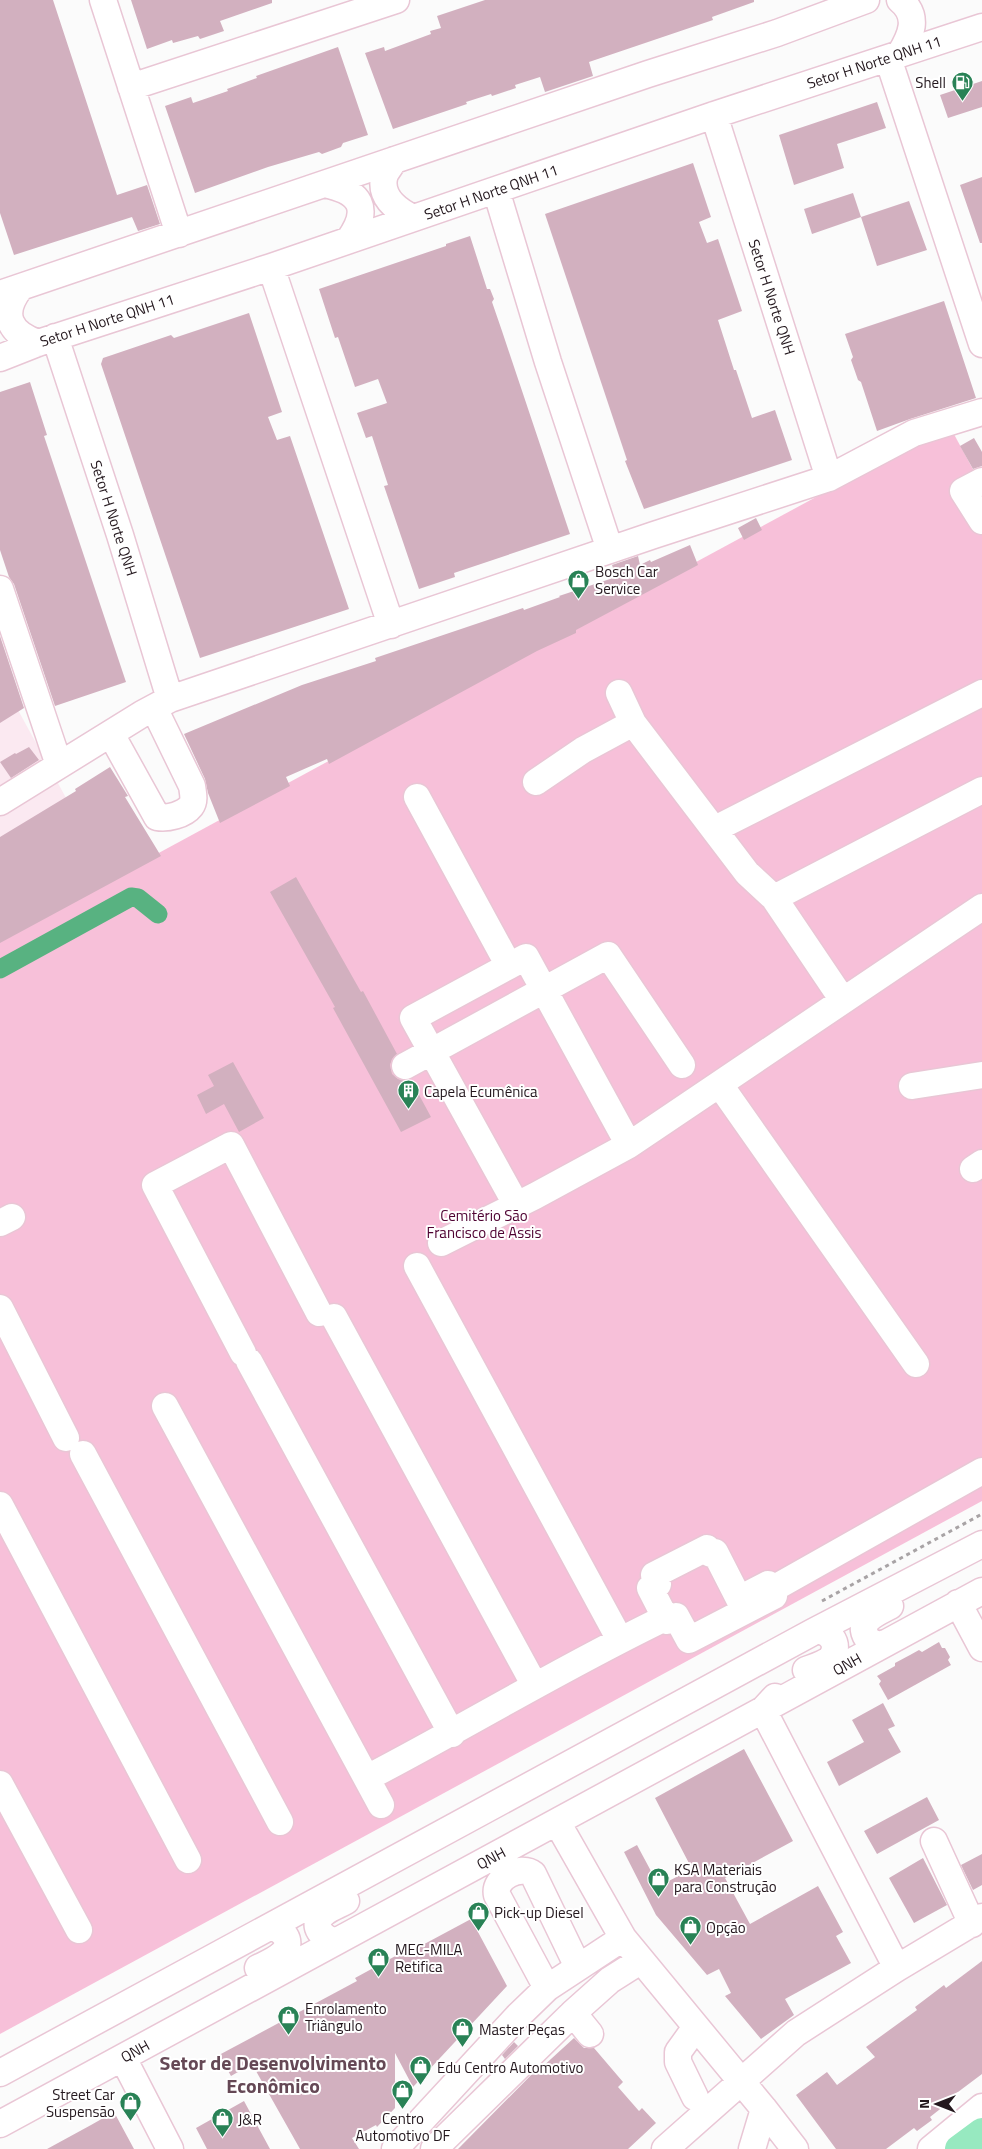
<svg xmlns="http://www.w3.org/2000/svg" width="982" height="2149" font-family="'Titillium Web',sans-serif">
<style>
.built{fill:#fbe9f1}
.green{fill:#f7c0d9}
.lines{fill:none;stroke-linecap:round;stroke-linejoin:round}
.canal{stroke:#58b281;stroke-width:19}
.building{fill:#d2b0bf}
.minor-casing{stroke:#e9c6d5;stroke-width:29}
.major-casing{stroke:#42966c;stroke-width:30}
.path{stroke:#a8a3a5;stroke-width:3;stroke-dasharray:4 4;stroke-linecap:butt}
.minor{stroke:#fff;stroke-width:26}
.major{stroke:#97e9c0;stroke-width:28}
.labels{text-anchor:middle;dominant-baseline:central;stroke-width:4;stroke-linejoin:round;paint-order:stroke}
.street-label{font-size:15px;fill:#24181e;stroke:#fff}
.poi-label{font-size:15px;fill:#24181e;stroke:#fff;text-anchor:start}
.park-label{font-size:15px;fill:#4e0131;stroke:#fff}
.district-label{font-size:20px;font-weight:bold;fill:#654855;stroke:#fff}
</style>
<rect width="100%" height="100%" fill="#fbfbfb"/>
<!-- built -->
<path class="built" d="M 0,677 L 107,873 L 0,928 Z"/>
<!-- green -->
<path class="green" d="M 949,425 L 982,486 L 982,1501 L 0,2034 L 0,939 Z"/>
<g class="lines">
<!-- canal -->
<path class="canal" d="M 0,969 L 131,897 L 138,898 L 158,914"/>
</g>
<!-- building -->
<path class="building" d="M 0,0 L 53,0 L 117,195 L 147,185 L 160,224 L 138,231 L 132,217 L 14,255 L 0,213 Z
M 131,0 L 272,0 L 272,3 L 220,21 L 224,31 L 200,39 L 198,36 L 173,43 L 172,40 L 147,49 Z
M 485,0 L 754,0 L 754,2 L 712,17 L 713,20 L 589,62 L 593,76 L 545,92 L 540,77 L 515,85 L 516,88 L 492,96 L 491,94 L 466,102 L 467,104 L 393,129 L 365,53 L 384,47 L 385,51 L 431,34 L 430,31 L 441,28 L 437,16 Z
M 338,47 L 368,135 L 343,143 L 341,147 L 322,154 L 319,152 L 268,167 L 195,193 L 165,106 L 191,97 L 193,103 L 228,91 L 227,89 L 257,78 L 256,76 Z
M 982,81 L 982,107 L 948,118 L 940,95 Z
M 877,102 L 886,128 L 837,144 L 844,168 L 794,185 L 779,135 Z
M 693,163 L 711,217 L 699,222 L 707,243 L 718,239 L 742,311 L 718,320 L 734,370 L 736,370 L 752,418 L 775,410 L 792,460 L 644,509 L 625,461 L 627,460 L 545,214 Z
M 982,177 L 982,243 L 980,243 L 960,185 Z
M 853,193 L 861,217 L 812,234 L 804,209 Z
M 909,201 L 927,250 L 877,266 L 861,217 Z
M 470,236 L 487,289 L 490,289 L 494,299 L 492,302 L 502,331 L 570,534 L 454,573 L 455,577 L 419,589 L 384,486 L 388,485 L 372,436 L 366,438 L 357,413 L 387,403 L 378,379 L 355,387 L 338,337 L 335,338 L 319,289 L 446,246 L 446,244 Z
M 944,301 L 976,398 L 910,419 L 877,431 L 861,382 L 858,380 L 851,360 L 853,357 L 845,334 Z
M 249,313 L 282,412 L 268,417 L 277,440 L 290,436 L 349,609 L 200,658 L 101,364 L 103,358 L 112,355 L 171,335 L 174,338 Z
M 30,382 L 47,435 L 44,436 L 126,682 L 55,706 L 14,584 L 9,577 L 0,550 L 0,392 Z
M 974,438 L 982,452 L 982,466 L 973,469 L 960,446 Z
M 756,518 L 762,530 L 744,540 L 738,528 Z
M 690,545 L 698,565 L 576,630 L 576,633 L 537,651 L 329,764 L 327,759 L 286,777 L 290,786 L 220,823 L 208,793 L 205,779 L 184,734 L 302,685 L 376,661 L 375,658 L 523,608 L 524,610 L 560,597 L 559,596 L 616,577 L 612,565 L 638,556 L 640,565 L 650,560 L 651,562 Z
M 0,636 L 24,708 L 0,723 Z
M 29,747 L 39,760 L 11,778 L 0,762 L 15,753 L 16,754 Z
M 110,767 L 128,796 L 125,797 L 161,856 L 0,943 L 0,837 L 76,791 L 75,789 Z
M 296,877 L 361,992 L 363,991 L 397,1054 L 392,1059 L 390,1065 L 392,1074 L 398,1079 L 404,1081 L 411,1080 L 431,1117 L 401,1132 L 333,1008 L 335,1007 L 270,892 Z
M 233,1062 L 264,1118 L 239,1132 L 224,1104 L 206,1114 L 197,1095 L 214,1086 L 208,1075 Z
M 939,1642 L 942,1648 L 945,1648 L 950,1657 L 948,1660 L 951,1665 L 888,1700 L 879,1684 L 881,1681 L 877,1676 L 895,1666 L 895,1663 L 910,1655 L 919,1650 L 922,1652 Z
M 883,1703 L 895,1726 L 888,1729 L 901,1752 L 839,1786 L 827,1762 L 864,1742 L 852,1720 Z
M 744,1749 L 793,1841 L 725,1878 L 750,1924 L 818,1886 L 843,1932 L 836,1936 L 851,1963 L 785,1999 L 794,2015 L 761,2039 L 725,1996 L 731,1993 L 719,1969 L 707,1975 L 656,1915 L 624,1852 L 637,1845 L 659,1886 L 692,1869 L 655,1798 Z
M 927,1797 L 939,1820 L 877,1854 L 864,1831 Z
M 982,1854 L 982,1885 L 973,1890 L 961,1865 Z
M 923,1858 L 947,1905 L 914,1923 L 889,1878 Z
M 471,1919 L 507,1986 L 413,2087 L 395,2053 L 395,2108 L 377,2127 L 376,2125 L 352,2138 L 359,2149 L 300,2149 L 252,2064 L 231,2076 L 219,2055 L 357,1981 L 355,1978 L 377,1966 L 401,1953 L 402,1956 Z
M 982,1961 L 982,2074 L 942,2104 L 944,2106 L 930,2117 L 932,2120 L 917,2131 L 914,2128 L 886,2149 L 836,2149 L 796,2095 L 827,2072 L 837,2085 L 875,2057 L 866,2047 L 917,2010 L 915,2007 L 944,1985 L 946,1988 Z
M 574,2038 L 584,2048 L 594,2048 L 623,2082 L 618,2087 L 639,2111 L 642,2108 L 656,2123 L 628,2149 L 458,2149 L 539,2067 L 540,2069 Z
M 514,2042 L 518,2046 L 505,2059 L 502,2055 Z
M 244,2101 L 270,2149 L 207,2149 L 196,2128 Z
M 114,2112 L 134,2149 L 47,2149 L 91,2125 Z"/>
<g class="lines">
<defs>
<path id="minor" d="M 103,0 L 179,234
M 900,0 C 920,16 911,36 900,54
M 888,58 L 982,344
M 131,87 L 396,0
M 714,115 L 829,478
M 394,160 C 391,166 385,172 384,178 C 380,198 397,210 413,218
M 325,184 C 361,192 371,208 349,240
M 496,190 L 548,362 L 610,550
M 271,267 L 391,625
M 20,288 C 0,314 9,333 38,343
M 0,294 L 648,74 L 777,33 L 866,0
M 55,337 L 120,535 L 170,699
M 0,358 L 38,343 L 271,267 L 714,115 L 982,27
M 982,481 L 963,491 L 982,521
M 0,589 L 59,765
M 619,693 L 633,723 L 747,873 L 774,898 L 838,993
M 111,734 L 157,817 C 167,819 184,815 191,806 C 195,801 193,793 192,786 L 154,708
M 536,782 L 583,750 L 633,723
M 417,797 L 509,966 L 526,957 L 624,1136
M 0,802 L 142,714 L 170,699 L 654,535 L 829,478 L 914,433 L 982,412
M 715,829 L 982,693
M 774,898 L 982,790
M 509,966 L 413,1018 L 512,1197
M 405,1066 L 608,955 L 682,1065
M 912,1086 L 982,1075
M 727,1095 L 916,1364
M 973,1169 L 982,1163
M 0,1223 L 12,1217
M 441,1243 L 535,1196 L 629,1145 L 982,907
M 417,1266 L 620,1640
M 0,1308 L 66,1438
M 334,1317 L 535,1686
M 243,1353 L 155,1185 L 231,1145 L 319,1313
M 249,1361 L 452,1734
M 165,1406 L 381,1805
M 83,1454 L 280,1822
M 0,1505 L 188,1860
M 707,1548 L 711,1554 L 715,1552 L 739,1599 L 768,1584 L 774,1596 L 689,1640 L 676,1616 L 667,1621 L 650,1588 L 658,1584 L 654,1575 Z
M 771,1590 L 982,1471
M 958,1603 L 982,1648
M 885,1643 L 880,1645 L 870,1642 C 853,1622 875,1614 890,1606
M 806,1670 C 814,1667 825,1664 831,1658 C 842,1644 828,1627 813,1632
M 775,1697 L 763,1710 L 897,1968
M 367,1778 C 467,1726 563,1667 665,1618
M 0,1784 L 79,1930
M 557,1822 L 623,1938 L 764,2109 L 795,2149
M 934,1841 L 972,1924
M 337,1941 C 323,1940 309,1925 324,1913 C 330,1908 339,1905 346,1901
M 258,1968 C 266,1964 276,1960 282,1954 C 295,1942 282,1926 268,1928
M 547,1988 L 497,1895 C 493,1878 521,1864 533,1874 L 578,1967
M 573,2013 L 590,2034
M 123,2058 L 170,2149
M 0,2073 L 813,1632 L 982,1544
M 695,2097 L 678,2062 L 678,2052 L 696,2027
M 0,2124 L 982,1591
M 395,2149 L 517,2017 L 547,1988 L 623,1938
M 434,2149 L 573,2013 L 610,1980 L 640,1961
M 665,2149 L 796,2033 L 897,1968 L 982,1917
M 752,2149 L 764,2109
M 931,2149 L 982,2107"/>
<path id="major" d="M 959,2149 L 982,2132"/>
</defs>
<!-- minor casing -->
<use href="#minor" class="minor-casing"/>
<!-- major casing -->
<use href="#major" class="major-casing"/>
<!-- path -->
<path class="path" d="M 822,1601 L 982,1514"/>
<!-- minor -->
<use href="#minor" class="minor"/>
<!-- major -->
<use href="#major" class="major"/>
</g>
<!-- icons -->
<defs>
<symbol id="fuel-pin" viewBox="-11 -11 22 30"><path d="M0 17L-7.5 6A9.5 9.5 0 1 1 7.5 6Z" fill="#298256" stroke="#fff"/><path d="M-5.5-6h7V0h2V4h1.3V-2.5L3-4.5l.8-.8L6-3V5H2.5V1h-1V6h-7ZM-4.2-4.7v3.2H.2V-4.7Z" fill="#fff"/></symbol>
<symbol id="shop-pin" viewBox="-11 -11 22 30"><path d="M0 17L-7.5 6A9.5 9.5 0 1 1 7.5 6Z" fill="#298256" stroke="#fff"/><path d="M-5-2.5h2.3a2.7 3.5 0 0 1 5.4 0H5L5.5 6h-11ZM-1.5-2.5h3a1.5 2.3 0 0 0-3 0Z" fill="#fff"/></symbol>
<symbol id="building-pin" viewBox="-11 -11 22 30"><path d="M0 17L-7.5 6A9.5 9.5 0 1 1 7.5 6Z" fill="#298256" stroke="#fff"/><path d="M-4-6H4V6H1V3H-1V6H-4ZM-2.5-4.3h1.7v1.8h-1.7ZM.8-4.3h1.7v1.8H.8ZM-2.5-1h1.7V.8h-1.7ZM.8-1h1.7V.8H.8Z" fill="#fff"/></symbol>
</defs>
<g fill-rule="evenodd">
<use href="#fuel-pin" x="950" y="70" width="25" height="34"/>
<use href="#shop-pin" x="566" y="568" width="25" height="34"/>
<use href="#building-pin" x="396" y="1078" width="25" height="34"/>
<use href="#shop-pin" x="646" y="1866" width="25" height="34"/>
<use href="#shop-pin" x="466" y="1900" width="25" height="34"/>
<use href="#shop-pin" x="678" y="1914" width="25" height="34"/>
<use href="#shop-pin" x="366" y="1946" width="25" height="34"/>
<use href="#shop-pin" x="276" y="2004" width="25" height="34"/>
<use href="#shop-pin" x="450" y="2016" width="25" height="34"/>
<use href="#shop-pin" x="408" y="2054" width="25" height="34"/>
<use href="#shop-pin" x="390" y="2078" width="25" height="34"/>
<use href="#shop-pin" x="118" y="2090" width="25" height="34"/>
<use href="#shop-pin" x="210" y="2106" width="25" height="34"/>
</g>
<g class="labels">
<!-- street labels -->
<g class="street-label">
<text transform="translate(874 62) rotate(-18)">Setor H Norte QNH 11</text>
<text transform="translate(491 192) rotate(-19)">Setor H Norte QNH 11</text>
<text transform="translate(772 297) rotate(72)">Setor H Norte QNH</text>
<text transform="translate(107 320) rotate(-18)">Setor H Norte QNH 11</text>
<text transform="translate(114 518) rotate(72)">Setor H Norte QNH</text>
<text transform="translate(847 1664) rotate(-29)">QNH</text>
<text transform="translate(491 1858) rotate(-28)">QNH</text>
<text transform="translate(135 2051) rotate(-29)">QNH</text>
</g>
<!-- poi labels -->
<g class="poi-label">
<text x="946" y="82" text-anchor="end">Shell</text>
<text x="595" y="571">Bosch Car<tspan x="595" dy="17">Service</tspan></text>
<text x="424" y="1091">Capela Ecumênica</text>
<text x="674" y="1869">KSA Materiais<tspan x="674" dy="17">para Construção</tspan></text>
<text x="494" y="1912">Pick-up Diesel</text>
<text x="706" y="1927">Opção</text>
<text x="395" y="1949">MEC-MILA<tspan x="395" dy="17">Retifica</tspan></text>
<text x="305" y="2008">Enrolamento<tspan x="305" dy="17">Triângulo</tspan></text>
<text x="479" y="2029">Master Peças</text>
<text x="437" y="2067">Edu Centro Automotivo</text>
<text x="115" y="2094" text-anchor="end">Street Car<tspan x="115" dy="17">Suspensão</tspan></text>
<text x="403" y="2118" text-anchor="middle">Centro<tspan x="403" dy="17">Automotivo DF</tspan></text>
<text x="238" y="2119">J&amp;R</text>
</g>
<!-- park labels -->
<g class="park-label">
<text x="484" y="1215">Cemitério São<tspan x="484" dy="17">Francisco de Assis</tspan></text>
</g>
<!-- district labels -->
<g class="district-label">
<text x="273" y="2062">Setor de Desenvolvimento<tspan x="273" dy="23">Econômico</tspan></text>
</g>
</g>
<!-- north arrow -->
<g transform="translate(937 2104) rotate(270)" stroke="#ffffff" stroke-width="4" paint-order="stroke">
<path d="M0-4L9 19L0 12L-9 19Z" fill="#24181e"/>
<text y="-8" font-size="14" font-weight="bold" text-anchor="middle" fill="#24181e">N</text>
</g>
</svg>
